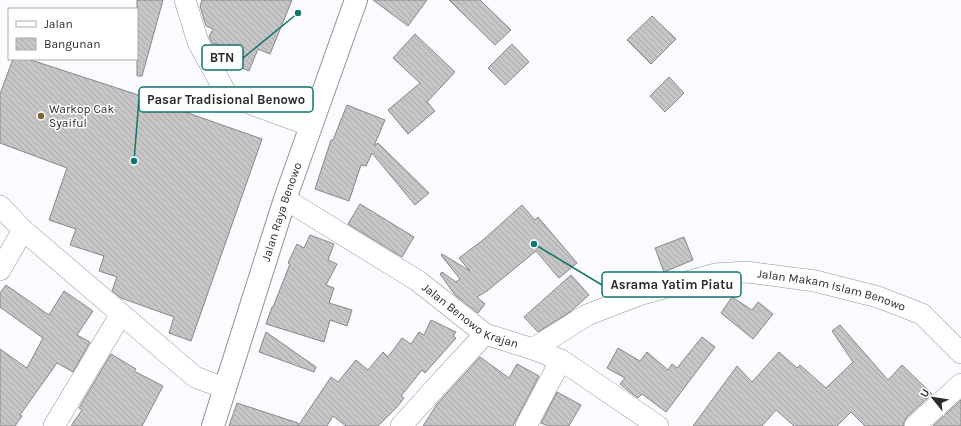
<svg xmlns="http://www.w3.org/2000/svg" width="961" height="426" font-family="Karla,sans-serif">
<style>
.building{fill:url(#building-back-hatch);stroke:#898689}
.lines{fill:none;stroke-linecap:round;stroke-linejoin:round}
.minor-casing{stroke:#949396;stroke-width:22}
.secondary-casing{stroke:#949396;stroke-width:24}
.minor{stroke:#fff;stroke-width:21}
.secondary{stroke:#fff;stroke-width:22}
.poi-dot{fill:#786634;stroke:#fff;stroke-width:1.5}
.labels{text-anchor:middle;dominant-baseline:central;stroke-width:3;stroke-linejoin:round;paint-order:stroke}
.poi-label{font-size:12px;fill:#2a2a2b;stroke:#fff;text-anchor:start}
.street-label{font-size:12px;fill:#2a2a2b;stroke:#fff}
.leader{fill:none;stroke:#0f766e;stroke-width:1.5}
.callout-dot{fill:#0f766e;stroke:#fff;stroke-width:1.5}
.callout{fill:#fff;stroke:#0f766e;stroke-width:1.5}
.callout-label{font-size:13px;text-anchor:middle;font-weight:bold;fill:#2a2a2b}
</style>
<defs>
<pattern id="building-back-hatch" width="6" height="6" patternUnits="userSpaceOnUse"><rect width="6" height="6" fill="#c8c5c7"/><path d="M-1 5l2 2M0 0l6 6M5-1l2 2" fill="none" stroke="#aca9ab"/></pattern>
</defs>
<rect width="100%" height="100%" fill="#fbfafe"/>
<!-- building -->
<path class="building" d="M 137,0 L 163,0 L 142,76 L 137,76 Z
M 202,0 L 292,0 L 270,54 L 258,49 L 249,71 L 221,59 L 219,55 L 223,47 L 212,43 L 209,37 L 213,29 L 206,26 L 200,6 Z
M 373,0 L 427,0 L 408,26 Z
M 449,0 L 480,0 L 511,30 L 495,45 Z
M 652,16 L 676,39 L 651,64 L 627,40 Z
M 415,34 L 455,72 L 427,102 L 435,111 L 408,134 L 388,110 L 420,83 L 393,58 Z
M 512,44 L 529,62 L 505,85 L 488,68 Z
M 13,59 L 28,59 L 172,106 L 171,107 L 262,139 L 191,341 L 169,333 L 174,317 L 121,298 L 112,291 L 117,277 L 99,271 L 104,256 L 70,245 L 76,229 L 49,220 L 67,168 L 0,143 L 0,94 Z
M 669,77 L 684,93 L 665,112 L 650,96 Z
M 347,105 L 385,120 L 374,146 L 378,143 L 429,193 L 415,205 L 372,153 L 366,166 L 361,165 L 349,201 L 315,189 L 331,140 L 333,140 Z
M 360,204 L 414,237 L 402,257 L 348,224 Z
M 522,205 L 535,220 L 538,217 L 577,263 L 559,278 L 536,251 L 487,291 L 477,297 L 485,304 L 478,313 L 455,295 L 440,274 L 442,272 L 456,282 L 460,279 L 441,255 L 442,254 L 470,271 L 459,258 L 483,240 Z
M 310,235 L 334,244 L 328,260 L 337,264 L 326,285 L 334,288 L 329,303 L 352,310 L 347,326 L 330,320 L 324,342 L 266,324 L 272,307 L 273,307 L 290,264 L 288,263 L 297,244 L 304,248 Z
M 684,237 L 693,260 L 664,272 L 655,248 Z
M 571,275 L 589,295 L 570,312 L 538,332 L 524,317 Z
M 6,285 L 49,315 L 64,291 L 93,311 L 77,335 L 90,342 L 73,372 L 57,363 L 20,415 L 22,416 L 15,426 L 0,426 L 0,349 L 27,368 L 43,338 L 0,307 L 0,293 Z
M 732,297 L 752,310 L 758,302 L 773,314 L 753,339 L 721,313 Z
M 431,320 L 456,332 L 453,336 L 456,338 L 425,373 L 422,370 L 401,396 L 404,398 L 397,407 L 378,426 L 346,426 L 333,416 L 327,426 L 298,426 L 331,377 L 338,382 L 356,360 L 368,370 L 383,352 L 388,357 L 402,338 L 411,344 L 419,332 L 424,335 Z
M 840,325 L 888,380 L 902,365 L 932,394 L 907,417 L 904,422 L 903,426 L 865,426 L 851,412 L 837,426 L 794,426 L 776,410 L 762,426 L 693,426 L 737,366 L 752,382 L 779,352 L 797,368 L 800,365 L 826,388 L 853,362 L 832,331 Z
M 266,332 L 316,367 L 314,372 L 259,352 Z
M 702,337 L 715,347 L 666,412 L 642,394 L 638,398 L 627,390 L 620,384 L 625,378 L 607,368 L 618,348 L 640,361 L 647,352 L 668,370 L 672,364 L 677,368 Z
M 111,354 L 136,369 L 134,371 L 163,386 L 142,426 L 71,426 L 82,410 L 79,408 Z
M 480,357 L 509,378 L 517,364 L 539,376 L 513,426 L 423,426 L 437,404 Z
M 557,392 L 581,405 L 569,426 L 548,426 L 541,423 Z
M 961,400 L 961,426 L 933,426 Z
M 237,403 L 298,423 L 298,426 L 229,426 Z"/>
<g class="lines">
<defs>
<g id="minor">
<path d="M 185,0 L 198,42 L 227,95 L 311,126"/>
<path id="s1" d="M 285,199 L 418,281 L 485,334 L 533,349 L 561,360 L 658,426"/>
<path d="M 0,206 L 23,230 L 195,377 L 224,388"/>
<path d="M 0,270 L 23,230"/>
<path id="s2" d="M 533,349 L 587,315 L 639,295 L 715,274 L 747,272 L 815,281 L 878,297 L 922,314 L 961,353"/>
<path d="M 54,426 L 121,314"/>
<path d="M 401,426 L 437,386 L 485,334"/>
<path d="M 526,426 L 561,360"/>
<path d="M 915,426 L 961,384"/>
</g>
<g id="secondary">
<path id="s3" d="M 213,426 L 285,199 L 356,0"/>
</g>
</defs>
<!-- minor casing -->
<use href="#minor" class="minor-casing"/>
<!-- secondary casing -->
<use href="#secondary" class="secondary-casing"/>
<!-- minor -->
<use href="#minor" class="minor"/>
<!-- secondary -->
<use href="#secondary" class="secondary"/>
</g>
<!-- markers -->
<circle class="poi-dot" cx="41" cy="116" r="4"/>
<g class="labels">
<!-- poi labels -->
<g class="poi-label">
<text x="49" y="109">Warkop Cak<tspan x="49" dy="14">Syaiful</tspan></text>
</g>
<!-- street labels -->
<g class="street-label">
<text stroke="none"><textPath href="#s3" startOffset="225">Jalan Raya Benowo</textPath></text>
<text stroke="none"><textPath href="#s2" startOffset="317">Jalan Makam Islam Benowo</textPath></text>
<text stroke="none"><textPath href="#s1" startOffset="220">Jalan Benowo Krajan</textPath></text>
</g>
</g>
<!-- callouts -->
<path class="leader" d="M298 13L243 58M134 161L139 99M534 244L602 285"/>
<g class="callout-dot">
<circle cx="298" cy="13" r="4"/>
<circle cx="134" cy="161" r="4"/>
<circle cx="534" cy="244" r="4"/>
</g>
<g class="callout">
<rect x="202" y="45" width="41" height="25" rx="4"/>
<rect x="139" y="87" width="174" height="25" rx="4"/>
<rect x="602" y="272" width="139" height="25" rx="4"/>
</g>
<g class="callout-label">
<text x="222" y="62">BTN</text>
<text x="226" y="104">Pasar Tradisional Benowo</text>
<text x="672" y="289">Asrama Yatim Piatu</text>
</g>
<!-- legend -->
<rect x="8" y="8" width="130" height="52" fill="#ffffff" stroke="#aaaaaa"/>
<rect x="16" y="21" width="20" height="6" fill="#ffffff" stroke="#aaaaaa"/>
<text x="44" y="28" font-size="12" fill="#2a2a2b">Jalan</text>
<rect x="16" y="38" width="20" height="12" fill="url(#building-back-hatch)" stroke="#aaaaaa"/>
<text x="44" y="48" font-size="12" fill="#2a2a2b">Bangunan</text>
<!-- north arrow -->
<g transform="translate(933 398) rotate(300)" stroke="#ffffff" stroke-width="3" paint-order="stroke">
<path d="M0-3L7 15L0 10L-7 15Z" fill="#2a2a2b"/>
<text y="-6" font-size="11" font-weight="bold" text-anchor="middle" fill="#2a2a2b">U</text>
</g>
</svg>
